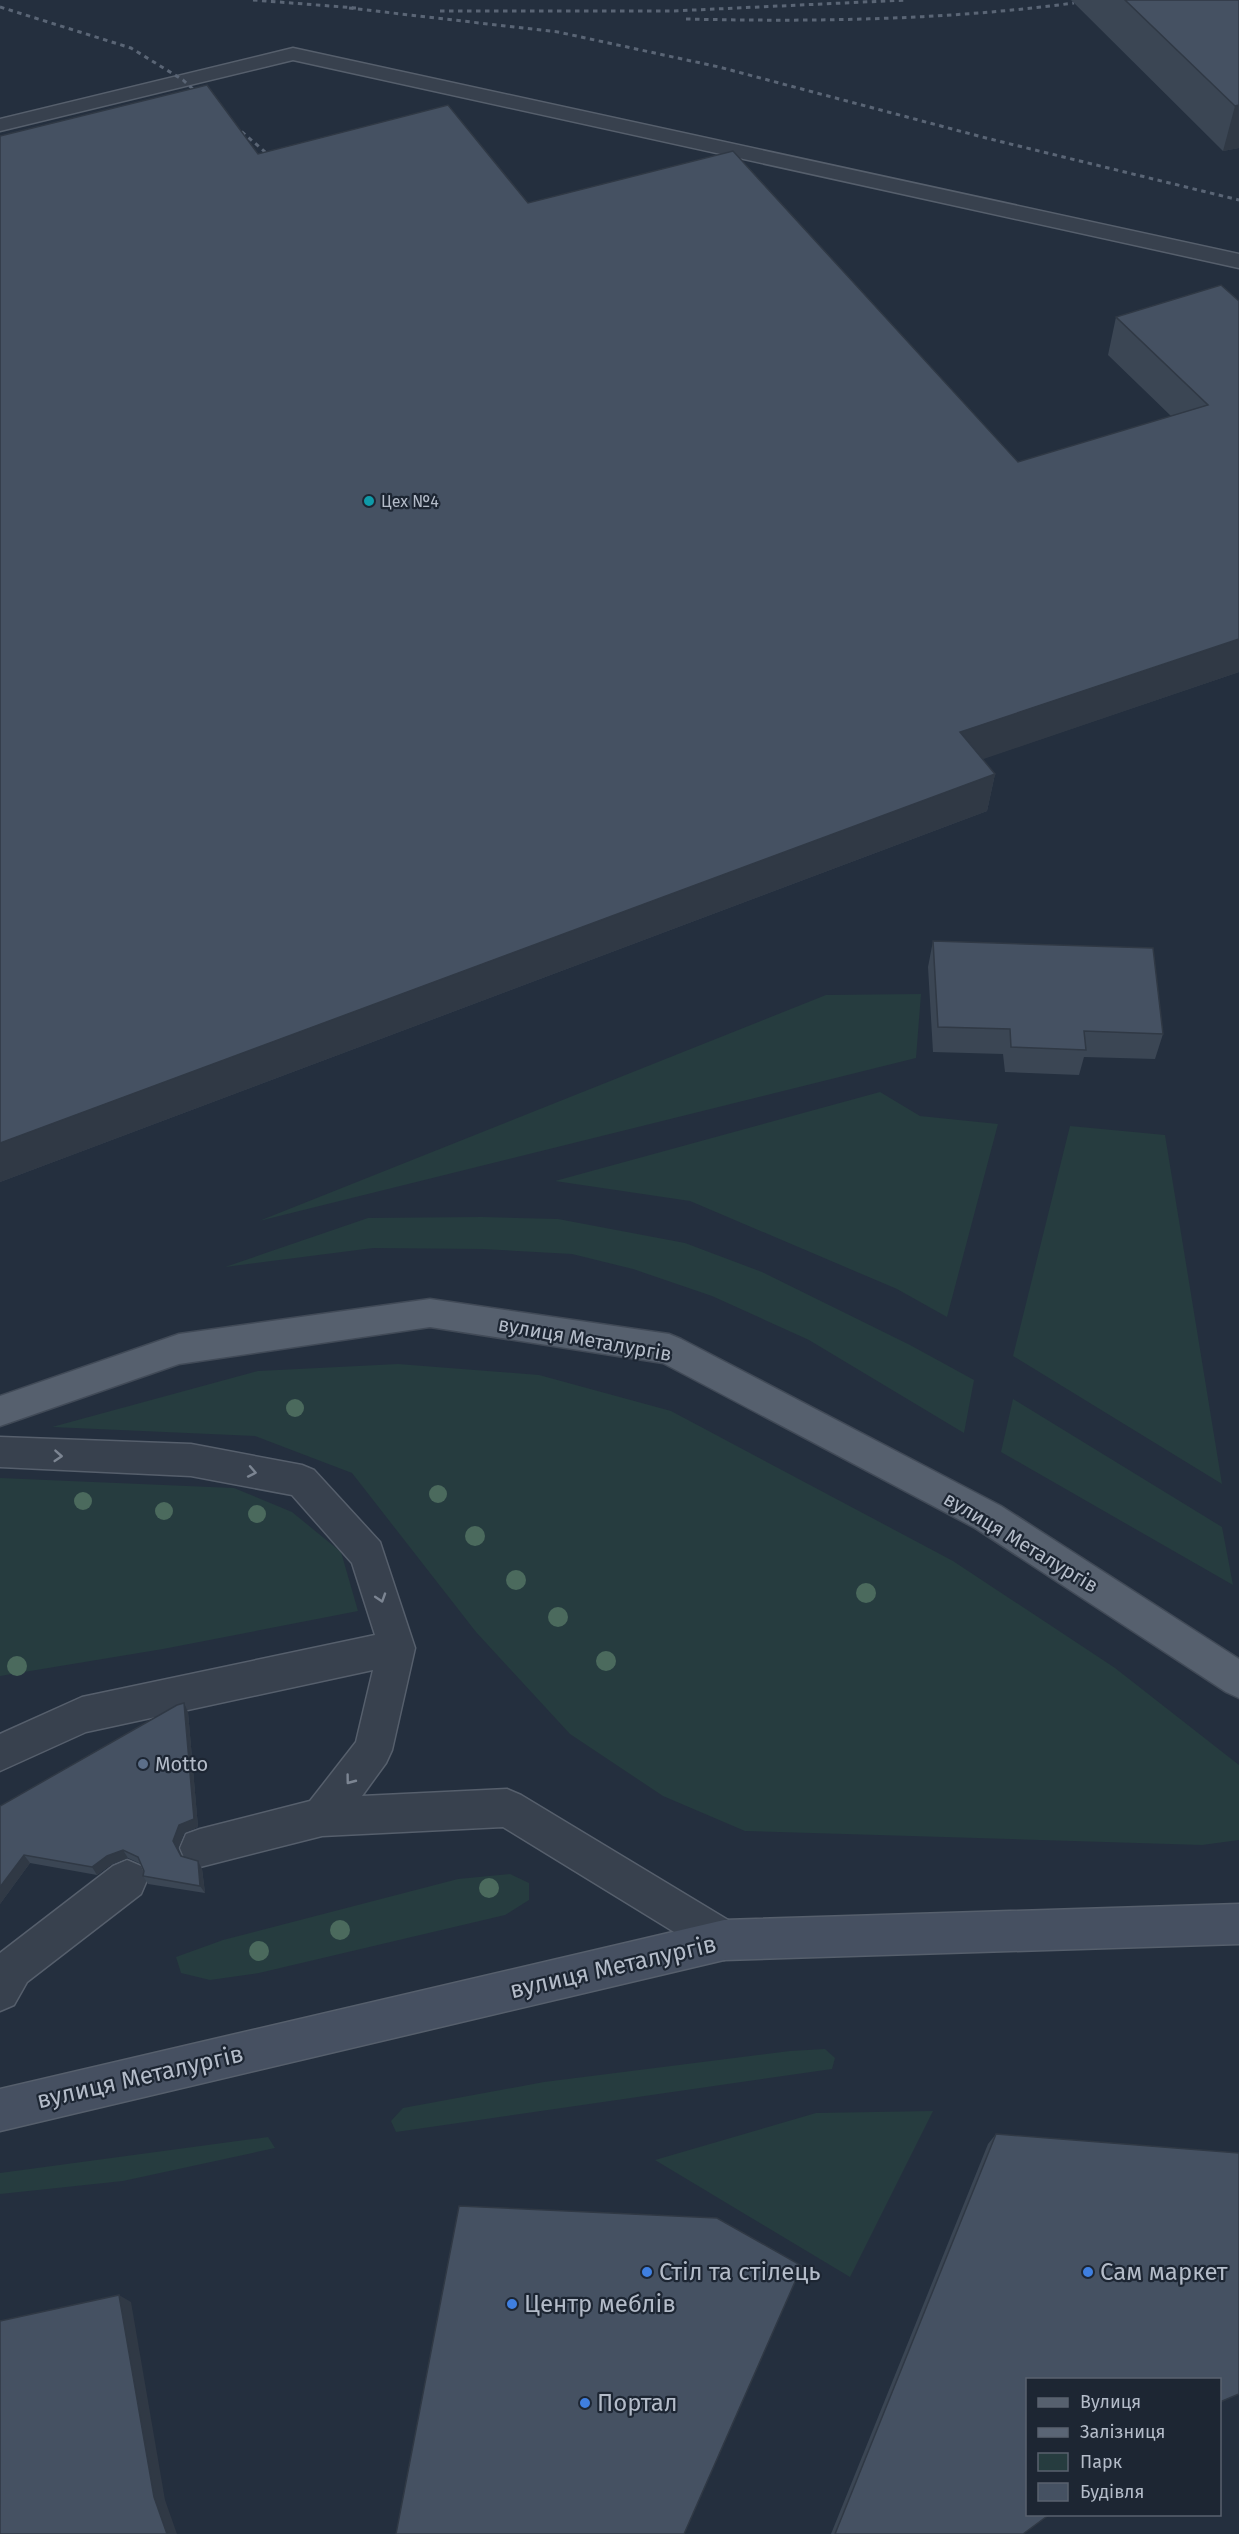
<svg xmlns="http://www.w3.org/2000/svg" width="1239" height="2534" font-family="'Fira Sans',sans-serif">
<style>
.green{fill:#263c3f}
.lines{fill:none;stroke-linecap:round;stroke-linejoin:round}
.lane-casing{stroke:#565f6c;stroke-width:3}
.secondary-casing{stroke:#565f6c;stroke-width:3}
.primary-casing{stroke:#414a57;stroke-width:3}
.lane{fill:#38414e;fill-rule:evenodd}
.secondary{fill:#465061;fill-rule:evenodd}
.primary{fill:#56606e;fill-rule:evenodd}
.rail{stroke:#5a6575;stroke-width:3;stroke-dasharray:4.5 4.5;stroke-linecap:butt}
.tree{fill:#4b6a5d}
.wall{fill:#3b4654}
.shaded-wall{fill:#303945}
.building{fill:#455162;stroke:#303945;stroke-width:1.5}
.oneway{stroke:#7c8592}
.culture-dot{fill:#0f9aa8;stroke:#1d2633;stroke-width:2}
.service-dot{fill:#5c6f8a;stroke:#1d2633;stroke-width:2}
.shop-dot{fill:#3f7fe0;stroke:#1d2633;stroke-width:2}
.labels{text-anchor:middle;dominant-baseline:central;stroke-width:4.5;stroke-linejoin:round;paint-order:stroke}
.far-poi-label{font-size:16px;fill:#b4bcc9;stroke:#1d2633;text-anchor:start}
.street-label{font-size:20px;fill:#b4bcc9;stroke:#1d2633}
.poi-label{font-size:20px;fill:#b4bcc9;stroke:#1d2633;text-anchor:start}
.near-street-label{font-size:24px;fill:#b4bcc9;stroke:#1d2633}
.near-poi-label{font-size:24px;fill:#b4bcc9;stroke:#1d2633;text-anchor:start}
</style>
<rect width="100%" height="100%" fill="#242f3e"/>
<!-- green -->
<path class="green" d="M 921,994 L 916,1058 L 259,1221 L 826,995 Z
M 880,1092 L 920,1116 L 998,1124 L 947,1317 L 897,1289 L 690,1201 L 555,1181 Z
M 1070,1126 L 1165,1135 L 1222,1484 L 1013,1356 Z
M 482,1217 L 558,1219 L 685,1243 L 762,1272 L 910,1345 L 974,1380 L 964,1433 L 809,1340 L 712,1296 L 633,1269 L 572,1254 L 483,1249 L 373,1248 L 225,1267 L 368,1218 Z
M 398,1364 L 539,1375 L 671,1411 L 953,1561 L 1115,1668 L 1239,1765 L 1239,1840 L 1202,1845 L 745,1831 L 663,1796 L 570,1734 L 476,1632 L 352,1473 L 255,1436 L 52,1427 L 258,1371 Z
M 1013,1399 L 1222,1527 L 1233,1585 L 1001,1452 Z
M 0,1478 L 234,1488 L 292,1512 L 341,1552 L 358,1611 L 163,1649 L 0,1676 Z
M 510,1874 L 529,1883 L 529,1900 L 505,1915 L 259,1973 L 210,1980 L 181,1973 L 176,1957 L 223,1940 L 458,1879 Z
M 825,2049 L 835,2058 L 832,2069 L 396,2132 L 391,2121 L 403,2108 L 544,2082 L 790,2051 Z
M 933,2111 L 850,2277 L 655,2160 L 816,2113 Z
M 268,2137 L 275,2148 L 123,2181 L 0,2194 L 0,2173 Z"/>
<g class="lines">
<defs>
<path id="lane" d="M 293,48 L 1239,254 L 1239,268 L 293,60 L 0,131 L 0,119 Z
M 0,1437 L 191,1444 L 302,1465 L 314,1470 L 380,1542 L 415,1648 L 392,1750 L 386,1763 L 362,1796 L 507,1789 L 521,1795 L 738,1926 L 744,1940 L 738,1954 L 724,1960 L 710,1954 L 503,1827 L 322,1836 L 200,1867 L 186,1862 L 180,1848 L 186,1834 L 200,1829 L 310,1801 L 356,1742 L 373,1670 L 86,1732 L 0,1771 L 0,1734 L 82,1697 L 375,1635 L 352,1563 L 292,1495 L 191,1476 L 0,1467 Z
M 127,1860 L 141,1866 L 147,1880 L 141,1894 L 27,1982 L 14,2005 L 0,2011 L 0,1953 L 113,1866 Z"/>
<path id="secondary" d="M 1239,1904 L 1239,1944 L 724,1960 L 0,2131 L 0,2089 L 724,1920 Z"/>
<path id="primary" d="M 430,1299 L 669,1334 L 681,1339 L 1001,1506 L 1239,1659 L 1239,1698 L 1226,1692 L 975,1528 L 663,1363 L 430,1327 L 179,1364 L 0,1426 L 0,1396 L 179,1334 Z"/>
</defs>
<!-- lane casing -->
<use href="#lane" class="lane-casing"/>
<!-- secondary casing -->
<use href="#secondary" class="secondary-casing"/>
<!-- primary casing -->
<use href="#primary" class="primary-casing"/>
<!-- lane -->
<use href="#lane" class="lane"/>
<!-- secondary -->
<use href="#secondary" class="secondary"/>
<!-- primary -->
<use href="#primary" class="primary"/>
<!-- rail -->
<path class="rail" d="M 253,0 L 356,8
M 0,7 L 131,48 L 183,80 L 205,100
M 349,8 L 558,32 L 719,67 L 986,138 L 1239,200
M 440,11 L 673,11 L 907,0
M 686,19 C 816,22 945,20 1074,3
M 228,120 L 278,163"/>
</g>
<!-- trees -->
<g class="tree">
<circle cx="295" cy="1408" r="9"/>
<circle cx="438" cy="1494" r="9"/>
<circle cx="83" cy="1501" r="9"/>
<circle cx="164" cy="1511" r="9"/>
<circle cx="257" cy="1514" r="9"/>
<circle cx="475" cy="1536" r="10"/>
<circle cx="516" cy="1580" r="10"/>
<circle cx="866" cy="1593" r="10"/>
<circle cx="558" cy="1617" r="10"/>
<circle cx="606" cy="1661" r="10"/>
<circle cx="17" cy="1666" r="10"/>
<circle cx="489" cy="1888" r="10"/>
<circle cx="340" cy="1930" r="10"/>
<circle cx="259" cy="1951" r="10"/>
</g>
<!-- wall -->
<path class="wall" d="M 1071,0 L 1239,0 L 1239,148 L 1223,151 Z
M 0,136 L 258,154 L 528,203 L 1018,462 L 1171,416 L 1108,355 L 1116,317 L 1239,301 L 1239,672 L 982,759 L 995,774 L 987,811 L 0,1182 Z
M 933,941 L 1163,1034 L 1155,1059 L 1084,1057 L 1079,1075 L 1005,1072 L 1003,1054 L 933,1052 L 928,967 Z
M 188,1712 L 198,1827 L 184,1833 L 178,1849 L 182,1856 L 198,1861 L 202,1869 L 205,1893 L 148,1884 L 143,1876 L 144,1871 L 141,1864 L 128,1858 L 112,1864 L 97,1875 L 30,1863 L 0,1904 L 0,1806 Z
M 996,2134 L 1220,2379 L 1023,2534 L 831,2534 L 988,2144 Z"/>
<!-- shaded-wall -->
<path class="shaded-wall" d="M 1239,105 L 1239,148 L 1223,151 L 1235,106 Z
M 1239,639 L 1239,672 L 954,769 L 960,732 Z
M 995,774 L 987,811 L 0,1182 L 0,1143 Z
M 184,1703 L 188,1712 L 198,1827 L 184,1833 L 178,1849 L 185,1864 L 173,1841 Z
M 123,1850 L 128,1858 L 112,1864 L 97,1875 L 92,1867 L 107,1856 Z
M 24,1855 L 30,1863 L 0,1904 L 0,1887 Z
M 198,1861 L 202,1869 L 205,1893 L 200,1886 Z
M 119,2295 L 131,2302 L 165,2500 L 177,2534 L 167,2534 L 154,2497 Z"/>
<!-- building -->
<path class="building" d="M 1125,0 L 1239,0 L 1239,105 L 1235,106 Z
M 207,85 L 258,154 L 448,105 L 528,203 L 733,151 L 1018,462 L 1208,405 L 1116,317 L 1221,285 L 1239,301 L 1239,639 L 960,732 L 995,774 L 0,1143 L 0,136 Z
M 933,941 L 1153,948 L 1163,1034 L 1084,1031 L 1086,1050 L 1011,1047 L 1010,1029 L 938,1027 Z
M 184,1703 L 194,1819 L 179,1825 L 173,1841 L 181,1856 L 198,1861 L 200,1886 L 143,1876 L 144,1871 L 138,1857 L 123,1850 L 107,1856 L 92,1867 L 24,1855 L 0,1887 L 0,1806 L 177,1705 Z
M 996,2134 L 1239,2153 L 1239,2394 L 1220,2402 L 1220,2379 L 1028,2379 L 1028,2514 L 1050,2514 L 1023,2534 L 835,2534 Z
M 459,2206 L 717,2218 L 802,2266 L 684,2534 L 396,2534 Z
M 119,2295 L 154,2497 L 167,2534 L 0,2534 L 0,2321 Z"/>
<!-- one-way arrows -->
<defs><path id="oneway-chevron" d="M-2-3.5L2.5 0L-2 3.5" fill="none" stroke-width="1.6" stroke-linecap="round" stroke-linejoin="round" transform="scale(1.5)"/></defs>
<g class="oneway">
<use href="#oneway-chevron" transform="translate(58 1456) rotate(4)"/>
<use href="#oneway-chevron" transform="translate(252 1472) rotate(11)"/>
<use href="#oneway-chevron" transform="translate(381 1598) rotate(72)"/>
<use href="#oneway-chevron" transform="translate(350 1780) rotate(127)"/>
</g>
<!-- markers -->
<circle class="culture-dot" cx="369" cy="501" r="6"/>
<circle class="service-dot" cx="143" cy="1764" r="6"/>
<g class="shop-dot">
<circle cx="647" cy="2272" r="6"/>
<circle cx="1088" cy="2272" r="6"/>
<circle cx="512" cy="2304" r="6"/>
<circle cx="585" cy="2403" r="6"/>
</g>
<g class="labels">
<!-- far-poi labels -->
<g class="far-poi-label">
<text x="381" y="501">Цех №4</text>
</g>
<!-- street labels -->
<g class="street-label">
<text transform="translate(585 1339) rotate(10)">вулиця Металургів</text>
<text transform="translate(1021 1542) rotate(31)">вулиця Металургів</text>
</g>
<!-- poi labels -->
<g class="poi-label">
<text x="155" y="1764">Motto</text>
</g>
<!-- near-street labels -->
<g class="near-street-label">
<text transform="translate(613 1967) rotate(-13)">вулиця Металургів</text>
<text transform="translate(140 2077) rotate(-13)">вулиця Металургів</text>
</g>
<!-- near-poi labels -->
<g class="near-poi-label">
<text x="659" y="2272">Стіл та стілець</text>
<text x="1100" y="2272">Сам маркет</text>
<text x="524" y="2304">Центр меблів</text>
<text x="597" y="2403">Портал</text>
</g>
</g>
<!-- legend -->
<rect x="1026" y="2378" width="195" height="138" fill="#1d2633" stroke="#59626f" stroke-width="1.5"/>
<rect x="1038" y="2398" width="30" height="9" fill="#56606e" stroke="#59626f" stroke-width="1.5"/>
<text x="1080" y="2408" font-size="18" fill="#b4bcc9">Вулиця</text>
<rect x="1038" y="2428" width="30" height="9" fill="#5a6575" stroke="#59626f" stroke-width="1.5"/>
<text x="1080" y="2438" font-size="18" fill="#b4bcc9">Залізниця</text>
<rect x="1038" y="2453" width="30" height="18" fill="#263c3f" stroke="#59626f" stroke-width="1.5"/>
<text x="1080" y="2468" font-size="18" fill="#b4bcc9">Парк</text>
<rect x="1038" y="2483" width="30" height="18" fill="#455162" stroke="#59626f" stroke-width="1.5"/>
<text x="1080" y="2498" font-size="18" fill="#b4bcc9">Будівля</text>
</svg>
